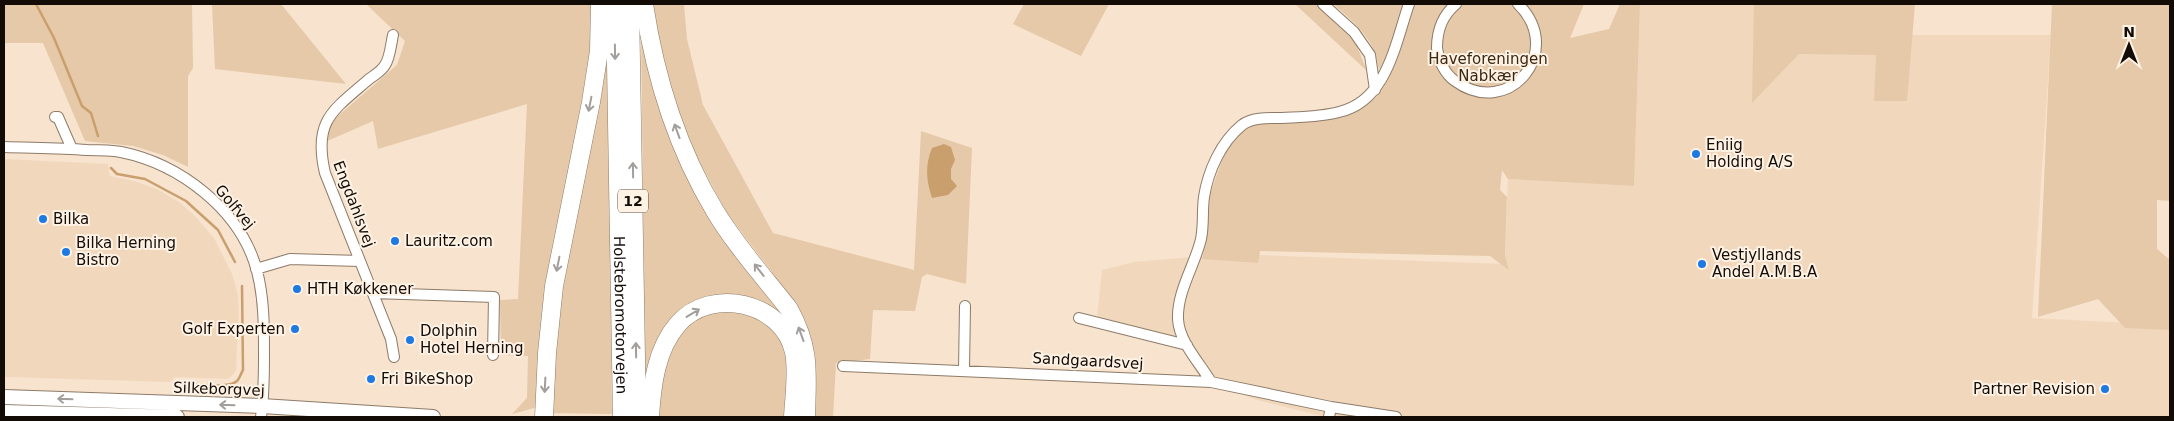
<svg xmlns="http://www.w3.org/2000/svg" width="2174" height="421" font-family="'DejaVu Sans',sans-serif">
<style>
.built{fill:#f1d8bd}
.green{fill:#e6c9a8}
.water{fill:#ca9f6e}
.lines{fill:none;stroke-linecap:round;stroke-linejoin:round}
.stream{stroke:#ca9f6e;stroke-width:2.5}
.street-casing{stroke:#8d7b68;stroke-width:12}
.secondary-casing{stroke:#8d7b68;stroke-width:16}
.highway-casing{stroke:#8d7b68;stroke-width:19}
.street{stroke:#fff;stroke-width:10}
.secondary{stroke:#fff;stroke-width:14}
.highway{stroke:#fff;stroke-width:18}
.oneway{stroke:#a19e9b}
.poi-dot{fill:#1d7ae3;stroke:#fef2e5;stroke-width:2}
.labels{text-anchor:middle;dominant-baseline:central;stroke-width:4;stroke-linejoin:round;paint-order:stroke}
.shield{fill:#fef2e5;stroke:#5a5149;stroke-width:1}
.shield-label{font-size:14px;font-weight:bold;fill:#130c06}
.park-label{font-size:15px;fill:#3a2711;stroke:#fef2e5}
.poi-label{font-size:15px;fill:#130c06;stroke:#fef2e5;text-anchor:start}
.street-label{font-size:15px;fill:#130c06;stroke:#fef2e5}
</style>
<rect width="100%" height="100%" fill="#f7e3ce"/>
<!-- built -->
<path class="built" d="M 1640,4 L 1760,4 L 1759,35 L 2051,35 L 2032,318 L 2170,325 L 2170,417 L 1326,417 L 1253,399 L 1197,373 L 1178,338 L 1097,318 L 1102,270 L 1134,262 L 1227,254 L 1505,264 L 1508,179 L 1634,186 Z
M 4,159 L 108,164 L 110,176 L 134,181 L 157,189 L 179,202 L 194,215 L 214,238 L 232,274 L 238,295 L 239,311 L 236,370 L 233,375 L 228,379 L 175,377 L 170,382 L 4,377 Z"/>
<!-- green -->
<path class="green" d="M 4,4 L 192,4 L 193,68 L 188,76 L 188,167 L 163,155 L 133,146 L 85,141 L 43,43 L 4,43 Z
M 212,4 L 281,4 L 346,84 L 215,69 Z
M 366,4 L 594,4 L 592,53 L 538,407 L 512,414 L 527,398 L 528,356 L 501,355 L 500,300 L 518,299 L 527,104 L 378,149 L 373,121 L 325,142 L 332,121 L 397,65 L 405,41 Z
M 652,4 L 684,4 L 687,39 L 703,105 L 773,233 L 914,270 L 921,131 L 972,148 L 966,284 L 927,274 L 922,277 L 915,311 L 873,310 L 870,359 L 836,363 L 833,417 L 811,417 L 797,305 L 727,213 L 695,153 L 670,90 Z
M 1024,4 L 1109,4 L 1081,56 L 1013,24 Z
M 1295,4 L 1319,4 L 1352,34 L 1367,71 Z
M 1333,4 L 1584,4 L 1570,38 L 1609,29 L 1620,4 L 1640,4 L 1634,186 L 1508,179 L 1502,170 L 1500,190 L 1507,197 L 1505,256 L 1509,270 L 1490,256 L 1260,251 L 1258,263 L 1202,259 L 1207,237 L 1210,194 L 1222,160 L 1234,137 L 1246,127 L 1257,123 C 1295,120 1352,125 1379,94 C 1383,89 1386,83 1389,78 L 1378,67 C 1376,40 1353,21 1333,4 Z
M 1754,4 L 1915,4 L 1907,101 L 1874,101 L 1876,55 L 1799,54 L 1752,103 Z
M 2052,4 L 2170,4 L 2170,201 L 2157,200 L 2157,249 L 2170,260 L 2170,330 L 2125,328 L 2098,299 L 2038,317 Z
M 608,8 L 612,414 L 550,413 L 552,352 Z
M 641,23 L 677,149 L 785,313 L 796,338 L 766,307 L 691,307 L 645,393 Z
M 709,311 L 746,312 L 765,321 L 778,336 L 789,354 L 786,417 L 657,417 C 661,389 661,348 683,328 C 691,322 701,317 709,311 Z"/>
<!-- water -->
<path class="water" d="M 944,144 L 951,147 L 955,160 L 951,169 L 951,179 L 957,186 L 948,195 L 932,198 C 926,180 925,165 932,148 Z"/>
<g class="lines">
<!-- stream -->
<path class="stream" d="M 36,4 L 54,38 L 82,106 L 91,113 L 98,136
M 111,168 L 117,174 L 145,179 L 186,201 L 218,230 L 235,262
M 174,392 L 177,385 C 192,382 227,390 237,381 C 240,378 241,373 243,370 L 242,286"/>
<defs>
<path id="street" d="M 1323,4 L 1354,32 L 1370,55 L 1375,90
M 1456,4 C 1442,16 1437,30 1437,48 C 1438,60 1445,74 1455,81 C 1509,120 1566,51 1518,4
M 393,35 C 391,44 390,58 385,65 C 382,71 373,76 368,80 C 332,111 313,121 325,173 L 391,339 L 394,357
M 55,117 L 58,117 L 72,149
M 4,147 C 31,148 59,148 87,150 C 98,150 110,150 121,152 C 180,164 241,210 257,271 C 264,298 264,325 264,353 C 264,375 264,396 261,417
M 256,269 L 290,259 L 360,261
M 373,293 L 494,297 L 493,355
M 1079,318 L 1187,345
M 843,366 L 1211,382 L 1331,407 L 1396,417
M 964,370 L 965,306
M 1211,382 C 1200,363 1179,342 1178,319 C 1177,291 1195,265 1201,239 C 1204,225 1202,211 1204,197 C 1208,171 1221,142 1242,125 C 1252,117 1270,118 1282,118 C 1301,117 1321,117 1339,112 C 1387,101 1395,44 1409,4
M 1329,417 L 1331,407"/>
<path id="secondary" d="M 4,397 L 262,406 L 433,417
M 4,412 L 177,417"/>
<g id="highway">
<path id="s1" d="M 615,4 L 622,417"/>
<path d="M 630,4 L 637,417"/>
<path d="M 644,4 C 655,77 677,148 715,211 C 736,246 764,277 789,309 C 811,349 807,373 806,417"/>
<path d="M 544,417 L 547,353 L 554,286 L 591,102 L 599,51 L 600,4"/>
<path d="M 650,417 C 652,385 656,349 678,324 C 711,286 783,302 794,352 C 798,372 794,397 793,417"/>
</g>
</defs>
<!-- street casing -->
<use href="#street" class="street-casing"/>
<!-- secondary casing -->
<use href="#secondary" class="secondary-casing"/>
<!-- highway casing -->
<use href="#highway" class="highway-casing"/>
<!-- street -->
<use href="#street" class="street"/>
<!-- secondary -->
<use href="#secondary" class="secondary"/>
<!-- highway -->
<use href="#highway" class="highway"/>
</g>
<!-- one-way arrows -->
<defs><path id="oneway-shaft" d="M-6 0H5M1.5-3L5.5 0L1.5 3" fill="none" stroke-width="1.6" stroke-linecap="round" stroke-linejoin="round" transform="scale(1.25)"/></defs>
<g class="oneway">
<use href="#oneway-shaft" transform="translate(615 52) rotate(89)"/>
<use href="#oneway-shaft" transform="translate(590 104) rotate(101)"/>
<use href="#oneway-shaft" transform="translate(677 131) rotate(-110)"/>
<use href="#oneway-shaft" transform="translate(633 170) rotate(-91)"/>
<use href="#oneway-shaft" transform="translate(558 264) rotate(101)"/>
<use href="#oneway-shaft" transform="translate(759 270) rotate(-128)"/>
<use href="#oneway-shaft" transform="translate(693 313) rotate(-31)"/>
<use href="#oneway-shaft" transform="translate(801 334) rotate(-110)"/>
<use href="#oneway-shaft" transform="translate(636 350) rotate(-91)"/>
<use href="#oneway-shaft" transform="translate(545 385) rotate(93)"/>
<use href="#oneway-shaft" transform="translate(65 399) rotate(-178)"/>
<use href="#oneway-shaft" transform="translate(227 405) rotate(-178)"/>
</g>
<!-- markers -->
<g class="poi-dot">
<circle cx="1696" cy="154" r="5"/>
<circle cx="43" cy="219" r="5"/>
<circle cx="395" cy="241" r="5"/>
<circle cx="66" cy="252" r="5"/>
<circle cx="1702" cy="264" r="5"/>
<circle cx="297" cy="289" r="5"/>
<circle cx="295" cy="329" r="5"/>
<circle cx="410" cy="340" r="5"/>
<circle cx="371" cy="379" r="5"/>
<circle cx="2105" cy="389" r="5"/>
</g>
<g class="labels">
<!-- shield labels -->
<rect class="shield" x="618" y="189.5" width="30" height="23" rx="4"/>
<g class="shield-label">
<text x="633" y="201">12</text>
</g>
<!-- park labels -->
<g class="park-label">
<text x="1488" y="59">Haveforeningen<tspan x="1488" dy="17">Nabkær</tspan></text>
</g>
<!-- poi labels -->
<g class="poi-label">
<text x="1706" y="145">Eniig<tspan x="1706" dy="17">Holding A/S</tspan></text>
<text x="53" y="219">Bilka</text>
<text x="405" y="241">Lauritz.com</text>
<text x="76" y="243">Bilka Herning<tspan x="76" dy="17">Bistro</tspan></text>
<text x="1712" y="255">Vestjyllands<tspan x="1712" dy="17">Andel A.M.B.A</tspan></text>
<text x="307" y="289">HTH Køkkener</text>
<text x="285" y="329" text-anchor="end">Golf Experten</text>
<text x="420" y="331">Dolphin<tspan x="420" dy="17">Hotel Herning</tspan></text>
<text x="381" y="379">Fri BikeShop</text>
<text x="2095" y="389" text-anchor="end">Partner Revision</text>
</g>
<!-- street labels -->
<g class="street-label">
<text transform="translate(354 204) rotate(69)">Engdahlsvej</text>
<text transform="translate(235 207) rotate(50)">Golfvej</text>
<text stroke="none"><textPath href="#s1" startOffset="311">Holstebromotorvejen</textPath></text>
<text transform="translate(1088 361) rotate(3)">Sandgaardsvej</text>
<text transform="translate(219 389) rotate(2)">Silkeborgvej</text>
</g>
</g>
<!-- border -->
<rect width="2174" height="421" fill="none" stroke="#130c06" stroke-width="10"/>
<!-- north arrow -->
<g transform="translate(2129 45)" stroke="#fef2e5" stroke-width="4" paint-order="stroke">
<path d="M0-4L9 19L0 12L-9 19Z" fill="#130c06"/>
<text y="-8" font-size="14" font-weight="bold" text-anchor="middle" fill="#130c06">N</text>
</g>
</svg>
